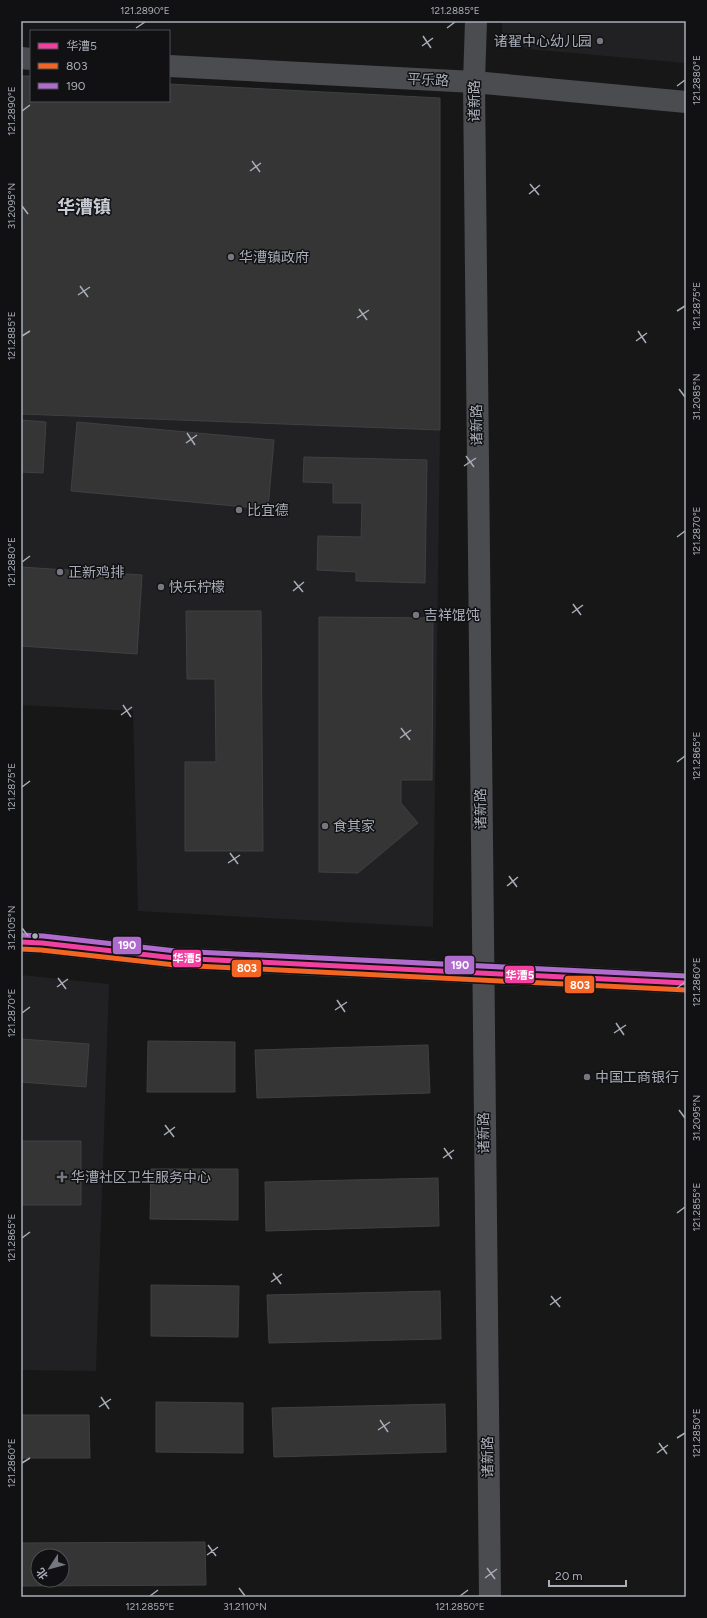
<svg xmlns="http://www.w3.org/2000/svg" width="707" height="1618" font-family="Figtree,'Noto Sans SC',sans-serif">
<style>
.built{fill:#212123}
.building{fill:#353536;stroke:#3f4043;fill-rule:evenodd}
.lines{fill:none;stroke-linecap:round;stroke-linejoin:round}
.tertiary{stroke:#4b4c50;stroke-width:22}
.bus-1-casing{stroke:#111113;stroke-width:8}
.bus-2-casing{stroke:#111113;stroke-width:8}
.bus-3-casing{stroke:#111113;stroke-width:8}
.bus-1{stroke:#f240a1;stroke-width:5}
.bus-2{stroke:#f26522;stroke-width:5}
.bus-3{stroke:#b06ccc;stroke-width:5}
.ticks{fill:none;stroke:#a8adb8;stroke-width:1.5}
.poi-dot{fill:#757880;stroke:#111113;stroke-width:1.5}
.bus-dot{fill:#a8adb8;stroke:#111113;stroke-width:1.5}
.labels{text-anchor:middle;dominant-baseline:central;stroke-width:3;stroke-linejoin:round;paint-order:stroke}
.poi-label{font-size:14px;fill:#a8adb8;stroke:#111113;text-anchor:start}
.street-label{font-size:14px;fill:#a8adb8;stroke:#111113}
.district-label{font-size:18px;font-weight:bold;fill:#c9ccd4;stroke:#111113}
.line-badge{stroke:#111113;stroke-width:1.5}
.badge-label{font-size:11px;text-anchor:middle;font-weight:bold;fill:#fff}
.neatline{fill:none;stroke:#a8adb8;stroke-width:1.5}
.ticks-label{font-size:10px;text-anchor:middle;fill:#a8adb8}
</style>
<rect width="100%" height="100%" fill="#171717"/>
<!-- built -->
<path class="built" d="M 502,21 L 686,21 L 686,63 L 527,49 L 502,33 Z
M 21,414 L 440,430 L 433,927 L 138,911 L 133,711 L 21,705 Z
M 21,975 L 109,984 L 96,1371 L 21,1370 Z"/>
<!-- building -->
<path class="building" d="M 21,76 L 31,76 L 31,101 L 169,101 L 169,84 L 440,98 L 440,430 L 21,414 Z
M 21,420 L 46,422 L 43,473 L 21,472 Z
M 77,422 L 274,440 L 268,509 L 71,491 Z
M 304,457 L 427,460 L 425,583 L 356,581 L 356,572 L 317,570 L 318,536 L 361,537 L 362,503 L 333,503 L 333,483 L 303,482 Z
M 21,567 L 142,575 L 137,654 L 21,646 Z
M 186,611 L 261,611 L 263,851 L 185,851 L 185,762 L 216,762 L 215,679 L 187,679 Z
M 319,617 L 433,618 L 432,780 L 401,780 L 401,803 L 418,823 L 358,873 L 319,872 Z
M 21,1039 L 89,1044 L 86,1087 L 21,1082 Z
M 148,1041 L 235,1042 L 235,1092 L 147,1092 Z
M 428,1045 L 430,1093 L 257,1098 L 255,1050 Z
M 21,1141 L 81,1141 L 81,1205 L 21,1205 Z
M 151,1169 L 238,1169 L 238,1220 L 150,1219 Z
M 438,1178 L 439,1226 L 266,1231 L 265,1182 Z
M 151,1285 L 239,1286 L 238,1337 L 151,1336 Z
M 440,1291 L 441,1339 L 269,1343 L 267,1295 Z
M 156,1402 L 243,1403 L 243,1453 L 156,1452 Z
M 445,1404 L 446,1452 L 274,1457 L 272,1408 Z
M 21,1415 L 89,1415 L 90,1458 L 21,1458 Z
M 205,1542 L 206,1585 L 21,1586 L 21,1543 ZM 38,1556 L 62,1556 L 62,1580 L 38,1580 Z"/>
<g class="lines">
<!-- tertiary -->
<path class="tertiary" d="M 476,21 L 474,82 L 490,1597
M 21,58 L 31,59
M 169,66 L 474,82 L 686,102
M 21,942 L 42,943 L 175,958 L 686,983"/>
<defs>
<path id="bus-1" d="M 21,942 L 42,943 L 175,958 L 686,983"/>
<path id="bus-2" d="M 21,949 L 41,950 L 175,965 L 686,990"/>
<path id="bus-3" d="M 21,935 L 43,936 L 176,951 L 686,976"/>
</defs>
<!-- bus-1 casing -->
<use href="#bus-1" class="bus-1-casing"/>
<!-- bus-2 casing -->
<use href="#bus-2" class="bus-2-casing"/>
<!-- bus-3 casing -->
<use href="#bus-3" class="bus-3-casing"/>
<!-- bus-1 -->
<use href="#bus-1" class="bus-1"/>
<!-- bus-2 -->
<use href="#bus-2" class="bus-2"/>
<!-- bus-3 -->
<use href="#bus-3" class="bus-3"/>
</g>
<!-- ticks -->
<path class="ticks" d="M 136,28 L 145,22M 447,28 L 455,22M 423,36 L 431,48M 422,46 L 433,38M 677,86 L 685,80M 22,111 L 30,105M 252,161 L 260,172M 250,171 L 261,163M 530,184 L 539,195M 529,194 L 540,185M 22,206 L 28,214M 80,286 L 88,297M 78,295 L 90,287M 359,309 L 367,320M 677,311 L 685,306M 357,318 L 369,310M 638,331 L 646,343M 22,336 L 30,331M 636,341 L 647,333M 679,389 L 685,397M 187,433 L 195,445M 186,443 L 197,435M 466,456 L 474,467M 464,466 L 476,458M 677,537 L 685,531M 22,562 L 30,556M 294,581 L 303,592M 293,591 L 304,582M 573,604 L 581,615M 572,613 L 583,605M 123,705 L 131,717M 121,715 L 132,707M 401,728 L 410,740M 400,738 L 411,730M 677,762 L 685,756M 22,787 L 30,781M 230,853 L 238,864M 228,863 L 240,855M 509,876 L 517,887M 507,886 L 518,877M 22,928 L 28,936M 58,978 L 66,989M 57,987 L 68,979M 677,988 L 685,982M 337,1000 L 345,1012M 335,1010 L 347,1002M 22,1013 L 30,1007M 616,1023 L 624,1035M 614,1033 L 626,1025M 679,1110 L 685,1118M 165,1125 L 174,1137M 164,1135 L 175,1127M 444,1148 L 452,1159M 443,1158 L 454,1150M 677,1213 L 685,1207M 22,1238 L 30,1232M 273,1273 L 281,1284M 271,1282 L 282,1274M 551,1296 L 560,1307M 550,1305 L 561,1297M 101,1397 L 109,1409M 99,1407 L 111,1399M 380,1420 L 388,1432M 378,1430 L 390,1422M 677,1438 L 685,1433M 659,1443 L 667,1454M 657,1453 L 668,1445M 22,1463 L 30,1458M 208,1545 L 216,1556M 207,1555 L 218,1547M 487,1568 L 495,1579M 485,1578 L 497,1569M 239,1588 L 245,1596M 150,1596 L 158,1590M 460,1596 L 468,1590"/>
<!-- markers -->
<g class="poi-dot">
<circle cx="600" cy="41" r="4"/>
<circle cx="231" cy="257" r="4"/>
<circle cx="239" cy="510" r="4"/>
<circle cx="60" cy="572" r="4"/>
<circle cx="161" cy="587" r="4"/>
<circle cx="416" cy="615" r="4"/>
<circle cx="325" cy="826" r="4"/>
<circle cx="587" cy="1077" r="4"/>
<path d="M60 1171h4v4h4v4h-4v4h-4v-4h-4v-4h4z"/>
</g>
<circle class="bus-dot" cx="35" cy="936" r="3.5"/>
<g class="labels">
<!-- poi labels -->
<g class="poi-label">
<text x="592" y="41" text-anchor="end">诸翟中心幼儿园</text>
<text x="239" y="257">华漕镇政府</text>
<text x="247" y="510">比宜德</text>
<text x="68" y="572">正新鸡排</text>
<text x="169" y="587">快乐柠檬</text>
<text x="424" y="615">吉祥馄饨</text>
<text x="333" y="826">食其家</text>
<text x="595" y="1077">中国工商银行</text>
<text x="71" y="1177">华漕社区卫生服务中心</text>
</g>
<!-- street labels -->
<g class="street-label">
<text transform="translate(428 80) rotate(3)">平乐路</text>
<text transform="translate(474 101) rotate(-90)">诸新路</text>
<text transform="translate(477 425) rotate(-91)">诸新路</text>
<text transform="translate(481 809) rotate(-91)">诸新路</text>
<text transform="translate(484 1133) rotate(-91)">诸新路</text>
<text transform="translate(488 1457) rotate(-91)">诸新路</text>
</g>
<!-- district labels -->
<g class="district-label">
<text x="84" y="207">华漕镇</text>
</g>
</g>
<g class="line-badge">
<rect x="112" y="936" width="30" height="19" rx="4" fill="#b06ccc"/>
<rect x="172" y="949" width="30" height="19" rx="4" fill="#f240a1"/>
<rect x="444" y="955" width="31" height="20" rx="4" fill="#b06ccc"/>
<rect x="231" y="959" width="31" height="19" rx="4" fill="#f26522"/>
<rect x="504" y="965" width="31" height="19" rx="4" fill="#f240a1"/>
<rect x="564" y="975" width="31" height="19" rx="4" fill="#f26522"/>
</g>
<g class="badge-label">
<text x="127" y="949">190</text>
<text x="187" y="962">华漕5</text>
<text x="460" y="969">190</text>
<text x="247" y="972">803</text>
<text x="520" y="979">华漕5</text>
<text x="580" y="989">803</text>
</g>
<!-- border -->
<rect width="707" height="1618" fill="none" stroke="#111113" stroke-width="44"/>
<!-- legend -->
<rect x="30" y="30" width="140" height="72" fill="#111113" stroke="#4d4f55"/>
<rect x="38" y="43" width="20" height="6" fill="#f240a1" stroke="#4d4f55"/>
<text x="66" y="50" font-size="12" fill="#a8adb8">华漕5</text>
<rect x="38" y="63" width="20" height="6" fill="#f26522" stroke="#4d4f55"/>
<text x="66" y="70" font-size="12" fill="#a8adb8">803</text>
<rect x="38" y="83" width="20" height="6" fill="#b06ccc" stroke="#4d4f55"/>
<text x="66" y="90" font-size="12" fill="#a8adb8">190</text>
<!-- north arrow -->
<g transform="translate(50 1568) rotate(234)"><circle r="19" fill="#111113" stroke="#4d4f55"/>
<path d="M0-3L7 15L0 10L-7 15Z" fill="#757880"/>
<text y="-6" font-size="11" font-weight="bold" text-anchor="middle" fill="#a8adb8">北</text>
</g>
<!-- scale -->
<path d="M549 1580v6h77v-6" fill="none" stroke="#a8adb8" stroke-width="2"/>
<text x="555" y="1580" font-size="12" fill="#a8adb8" stroke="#111113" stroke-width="3" paint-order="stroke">20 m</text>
<rect x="22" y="22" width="663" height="1574" class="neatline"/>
<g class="ticks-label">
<text x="145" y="14">121.2890°E</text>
<text x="455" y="14">121.2885°E</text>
<text transform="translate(696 80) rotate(-90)" y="4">121.2880°E</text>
<text transform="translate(11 111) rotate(-90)" y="4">121.2890°E</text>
<text transform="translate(11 206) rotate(-90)" y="4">31.2095°N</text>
<text transform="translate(696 306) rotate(-90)" y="4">121.2875°E</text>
<text transform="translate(11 336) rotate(-90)" y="4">121.2885°E</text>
<text transform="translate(696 397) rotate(-90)" y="4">31.2085°N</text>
<text transform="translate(696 531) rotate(-90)" y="4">121.2870°E</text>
<text transform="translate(11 562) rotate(-90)" y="4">121.2880°E</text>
<text transform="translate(696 756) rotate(-90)" y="4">121.2865°E</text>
<text transform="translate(11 787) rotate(-90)" y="4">121.2875°E</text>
<text transform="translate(11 928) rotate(-90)" y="4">31.2105°N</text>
<text transform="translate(696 982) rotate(-90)" y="4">121.2860°E</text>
<text transform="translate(11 1013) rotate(-90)" y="4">121.2870°E</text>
<text transform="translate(696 1118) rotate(-90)" y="4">31.2095°N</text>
<text transform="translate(696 1207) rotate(-90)" y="4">121.2855°E</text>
<text transform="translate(11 1238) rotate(-90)" y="4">121.2865°E</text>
<text transform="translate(696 1433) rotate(-90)" y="4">121.2850°E</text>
<text transform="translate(11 1463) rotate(-90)" y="4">121.2860°E</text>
<text x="150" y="1610">121.2855°E</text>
<text x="245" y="1610">31.2110°N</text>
<text x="460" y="1610">121.2850°E</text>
</g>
</svg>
